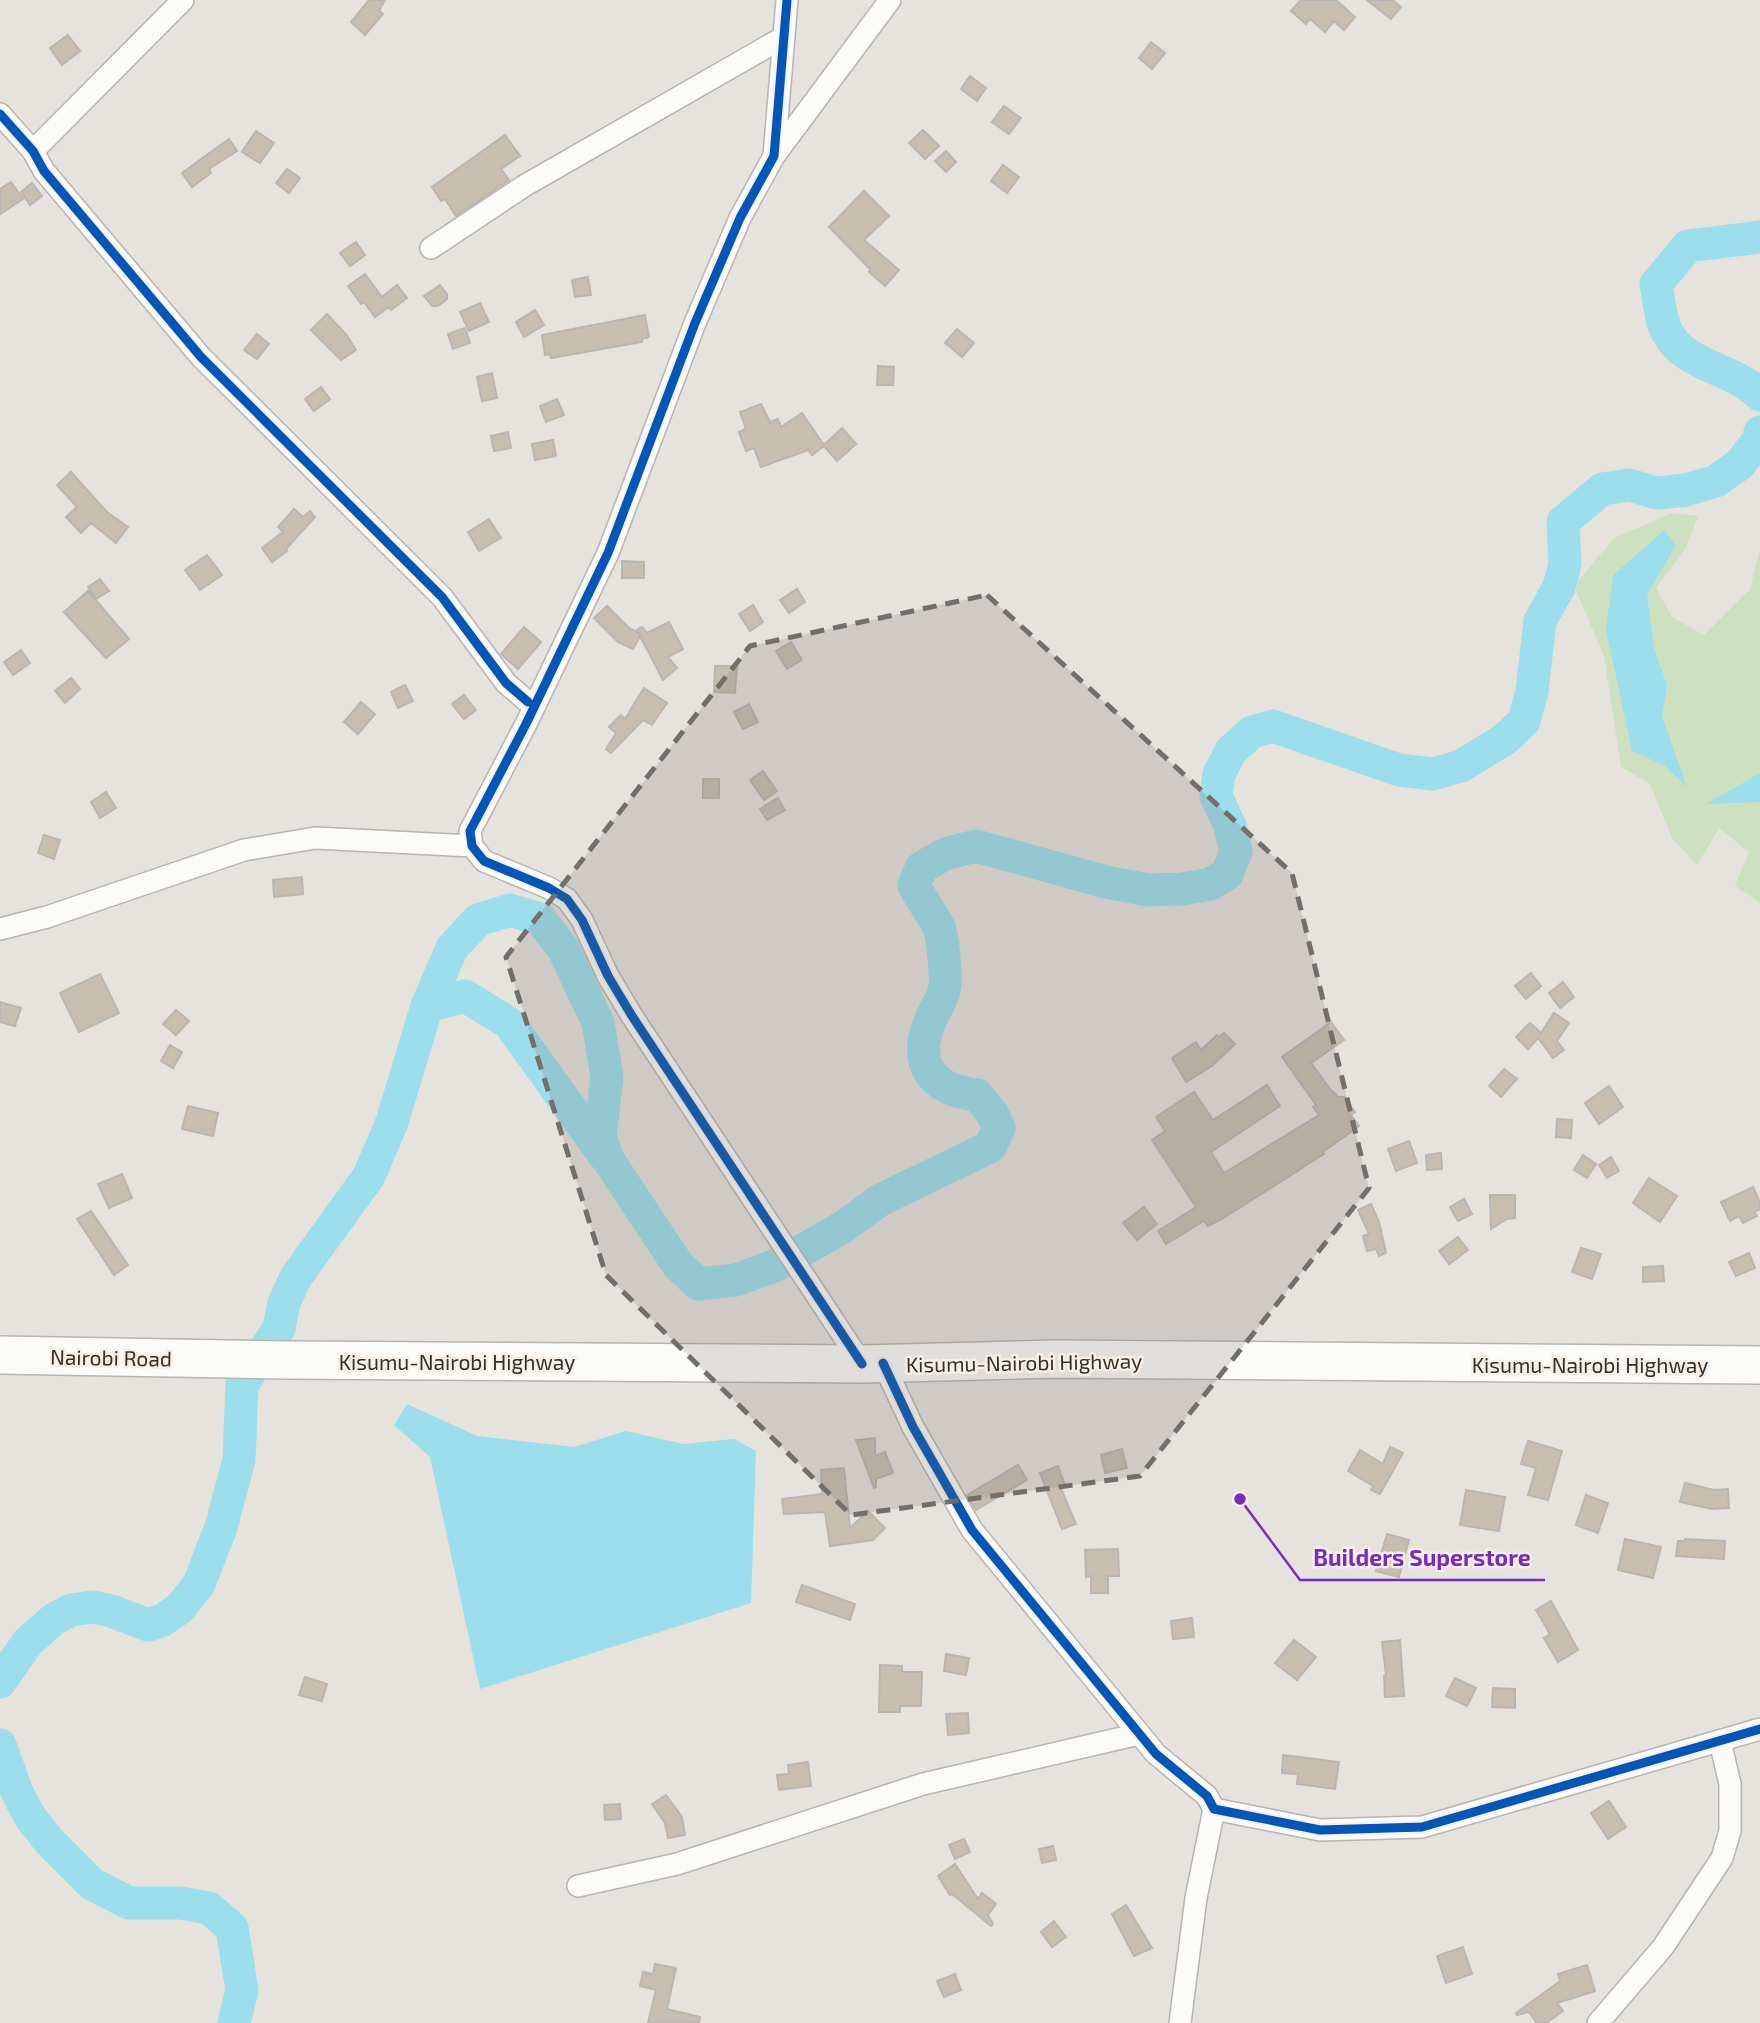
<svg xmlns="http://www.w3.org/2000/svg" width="1760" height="2023" font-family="'Exo 2',sans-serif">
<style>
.green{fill:#cde1c1}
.water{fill:#9cdeeb}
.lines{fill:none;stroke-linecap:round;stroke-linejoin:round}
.river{stroke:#9cdeeb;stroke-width:33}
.building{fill:#c7beaf;stroke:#b8b5b2;stroke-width:2}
.street-casing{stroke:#b7b4b1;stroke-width:24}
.highway-casing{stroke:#b7b4b1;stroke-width:40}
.street{stroke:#fbfbfa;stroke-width:21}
.highway{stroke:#fbfbfa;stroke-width:37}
.cycleway-casing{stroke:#f8f0e7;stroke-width:13}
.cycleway{stroke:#0057b8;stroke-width:9}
.marked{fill:#726e6b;fill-opacity:0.2;stroke:#726e6b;stroke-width:5;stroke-dasharray:14 9;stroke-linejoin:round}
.labels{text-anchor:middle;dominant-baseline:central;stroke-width:5;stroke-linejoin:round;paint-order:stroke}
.street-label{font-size:21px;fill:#33302d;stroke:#f8f0e7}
.leader{fill:none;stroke:#7b2cbf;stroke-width:2.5}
.callout-dot{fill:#7b2cbf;stroke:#f8f0e7;stroke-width:2.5}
.callout-label{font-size:23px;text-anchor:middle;font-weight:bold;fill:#7b2cbf;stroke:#f8f0e7;stroke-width:5;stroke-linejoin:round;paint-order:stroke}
</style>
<rect width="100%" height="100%" fill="#e6e2de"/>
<!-- green -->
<path class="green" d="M 1673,513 L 1698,516 L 1685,549 L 1656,588 L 1672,617 L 1704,635 L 1750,589 L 1760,549 L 1760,903 L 1735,886 L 1749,852 L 1719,828 L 1697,865 L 1672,838 L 1650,784 L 1621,767 L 1604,656 L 1574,586 L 1614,538 Z"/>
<!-- water -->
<path class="water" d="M 1664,531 L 1676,545 L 1647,595 L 1654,648 L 1667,685 L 1662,716 L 1687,787 L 1665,766 L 1632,751 L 1606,630 L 1613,575 Z
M 1760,773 L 1760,802 L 1706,804 Z
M 407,1404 L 477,1436 L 574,1447 L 626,1431 L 683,1444 L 734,1439 L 756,1451 L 751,1603 L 480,1689 L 430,1457 L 394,1425 Z"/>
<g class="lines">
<!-- river -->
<path class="river" d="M 1760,237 L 1688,246 L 1656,284 C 1659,299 1660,319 1667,332 C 1685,367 1734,368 1760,395
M 427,1006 L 465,996 L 509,1023 L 604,1155
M 0,1682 L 28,1642 L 54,1619 L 71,1610 L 93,1607 L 111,1611 L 148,1625 L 163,1620 L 180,1608 L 199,1584 L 221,1527 L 239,1460 L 242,1385 L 279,1328 L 284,1303 L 296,1277 L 369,1176 L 392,1122 L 427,1006 L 452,948 L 478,920 L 510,910 L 540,919 L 564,950 L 598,1023 L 607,1076 L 600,1137 L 609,1161 L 678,1265 L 698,1284 L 736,1280 L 777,1265 L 843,1227 L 880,1200 L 990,1147 L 999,1128 L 992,1113 L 977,1095 C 933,1090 912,1065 930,1021 C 934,1010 944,998 945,986 C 946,975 943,937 939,927 C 932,913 921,900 914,885 L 922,867 L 945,854 L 976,846 L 1106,882 L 1148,890 L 1182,889 L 1210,884 L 1227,874 L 1236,852 L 1230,826 L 1216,796 L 1219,774 L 1231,751 L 1252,732 L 1273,726 L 1399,770 L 1433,774 L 1461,766 L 1505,739 L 1524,721 L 1532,691 L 1540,621 L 1559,587 L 1565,564 L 1563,522 L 1602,489 L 1629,485 L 1657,493 L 1686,490 L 1716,481 L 1740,464 L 1759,439 L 1760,432
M 0,1745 L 17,1792 L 30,1817 L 49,1841 L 92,1884 L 129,1903 L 180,1903 L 209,1908 L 232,1928 L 242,1990 L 234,2023"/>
</g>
<!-- building -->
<path class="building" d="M 369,0 L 385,0 L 379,11 L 383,14 L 365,35 L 351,22 Z
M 1301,0 L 1336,0 L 1355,17 L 1344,30 L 1334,21 L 1325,32 L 1310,19 L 1306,24 L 1291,11 Z
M 1367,0 L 1392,0 L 1401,7 L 1391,19 Z
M 68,35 L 80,51 L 62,65 L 50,48 Z
M 1151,42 L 1165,53 L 1152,69 L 1139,58 Z
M 970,76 L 986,88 L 977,101 L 961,89 Z
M 1004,106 L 1021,118 L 1009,134 L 992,122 Z
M 923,130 L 939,146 L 925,159 L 909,143 Z
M 256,131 L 274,143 L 260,163 L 242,152 Z
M 505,135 L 520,156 L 501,169 L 509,180 L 456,216 L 445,199 L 441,201 L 432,187 Z
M 229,139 L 237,151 L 209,169 L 211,173 L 192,187 L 182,173 Z
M 946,151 L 956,162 L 946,172 L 935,161 Z
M 1003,165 L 1019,177 L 1007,193 L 991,181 Z
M 287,169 L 300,178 L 289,193 L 276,183 Z
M 11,182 L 23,199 L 0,214 L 0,189 Z
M 32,183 L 42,196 L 30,205 L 21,192 Z
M 864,191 L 889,216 L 864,240 L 899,270 L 885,286 L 869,272 L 871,270 L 829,227 Z
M 356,242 L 365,255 L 350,266 L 340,253 Z
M 365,274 L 382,297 L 397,285 L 407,298 L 391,310 L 389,307 L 375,317 L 364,302 L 361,304 L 348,286 Z
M 588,277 L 591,295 L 575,297 L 572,280 Z
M 440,285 L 447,294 L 447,299 L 438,306 L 432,306 L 424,296 Z
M 480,303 L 489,322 L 469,331 L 460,312 Z
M 535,310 L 544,325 L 524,337 L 516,322 Z
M 327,314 L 346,334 L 356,350 L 341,360 L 311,330 Z
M 645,315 L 649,337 L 642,339 L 642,342 L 551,358 L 550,354 L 545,355 L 542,335 Z
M 465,328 L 470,343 L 453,349 L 448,334 Z
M 957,329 L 974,343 L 962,357 L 945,343 Z
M 257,334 L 269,344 L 257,359 L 244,350 Z
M 878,366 L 894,367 L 893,385 L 877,385 Z
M 492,373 L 497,398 L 482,401 L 477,377 Z
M 321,387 L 330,399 L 314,411 L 305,399 Z
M 557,399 L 564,415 L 546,422 L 540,406 Z
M 761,404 L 770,422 L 778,419 L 781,427 L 802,413 L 824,445 L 842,428 L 856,444 L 837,461 L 824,446 L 812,455 L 808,450 L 761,467 L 754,448 L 746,451 L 739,432 L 746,429 L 740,412 Z
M 508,432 L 511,448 L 494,451 L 491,436 Z
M 553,440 L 556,456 L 535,460 L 532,444 Z
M 71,472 L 107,512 L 128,527 L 116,543 L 91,523 L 81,533 L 66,517 L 77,507 L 57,485 Z
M 294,509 L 303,517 L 310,511 L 315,517 L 286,549 L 287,551 L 272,562 L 262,548 L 283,532 L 278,527 Z
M 489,519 L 501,538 L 479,551 L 468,532 Z
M 207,555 L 222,575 L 200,590 L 185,570 Z
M 622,561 L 644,562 L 644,578 L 622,578 Z
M 100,579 L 109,591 L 96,599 L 88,587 Z
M 797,589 L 805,602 L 789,613 L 780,600 Z
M 88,591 L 129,639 L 106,658 L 64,612 Z
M 753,605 L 763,622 L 750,631 L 739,614 Z
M 607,606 L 629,628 L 639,633 L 637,630 L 642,627 L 647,633 L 669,622 L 683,649 L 668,657 L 677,668 L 663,680 L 640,636 L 633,649 L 618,642 L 594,618 Z
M 524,627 L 541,642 L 518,669 L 501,654 Z
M 791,642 L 802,660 L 787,669 L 776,651 Z
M 21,650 L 30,663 L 13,675 L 4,662 Z
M 715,666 L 737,666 L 735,693 L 714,692 Z
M 71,678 L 80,689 L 65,703 L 55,691 Z
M 405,685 L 413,701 L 398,708 L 391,692 Z
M 644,688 L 667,703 L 652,725 L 643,720 L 611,753 L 606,749 L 616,733 L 609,727 L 621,715 L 625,719 Z
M 464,695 L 476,710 L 464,719 L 452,704 Z
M 361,702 L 375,714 L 358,734 L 344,722 Z
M 749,704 L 758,722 L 743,729 L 734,712 Z
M 763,771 L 777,791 L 764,800 L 750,780 Z
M 703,779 L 719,779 L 719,798 L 703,798 Z
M 106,792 L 116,808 L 100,818 L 91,802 Z
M 778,798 L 785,810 L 767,820 L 760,809 Z
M 44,835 L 60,840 L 54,859 L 38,853 Z
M 302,877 L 303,894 L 274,897 L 273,880 Z
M 1531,973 L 1541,986 L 1526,999 L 1515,986 Z
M 100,974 L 119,1013 L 79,1032 L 60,993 Z
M 1563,982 L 1574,997 L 1560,1008 L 1549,993 Z
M 0,1002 L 21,1008 L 15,1026 L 0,1022 Z
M 176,1010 L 189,1021 L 176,1035 L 163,1024 Z
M 1554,1013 L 1569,1023 L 1557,1041 L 1564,1050 L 1553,1058 L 1538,1038 L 1528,1049 L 1516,1037 L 1530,1023 L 1541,1033 Z
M 1331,1022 L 1344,1040 L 1311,1063 L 1333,1093 L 1334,1092 L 1338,1097 L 1344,1097 L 1355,1112 L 1351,1115 L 1359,1126 L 1323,1152 L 1324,1154 L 1222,1219 L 1208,1226 L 1204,1221 L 1166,1244 L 1158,1231 L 1196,1207 L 1152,1140 L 1165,1131 L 1156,1117 L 1194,1092 L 1213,1120 L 1267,1085 L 1280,1106 L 1211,1152 L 1224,1173 L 1319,1115 L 1313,1107 L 1316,1105 L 1282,1057 Z
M 1224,1033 L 1235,1044 L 1212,1066 L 1186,1082 L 1172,1058 L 1196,1042 L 1201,1050 L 1217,1035 L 1219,1037 Z
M 170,1045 L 182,1052 L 173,1068 L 161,1061 Z
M 1504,1069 L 1517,1079 L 1501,1097 L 1489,1086 Z
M 1609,1086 L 1623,1107 L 1599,1124 L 1585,1103 Z
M 188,1106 L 218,1113 L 213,1136 L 182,1129 Z
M 1557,1119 L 1572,1120 L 1571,1138 L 1556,1137 Z
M 1409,1141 L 1417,1163 L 1396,1171 L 1388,1149 Z
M 1441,1153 L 1442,1169 L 1427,1170 L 1426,1155 Z
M 1583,1155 L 1596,1164 L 1587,1178 L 1574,1170 Z
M 1611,1157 L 1619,1171 L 1607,1178 L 1599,1165 Z
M 122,1174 L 132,1198 L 109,1208 L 98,1184 Z
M 1649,1178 L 1677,1196 L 1660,1222 L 1633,1203 Z
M 1753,1187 L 1760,1202 L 1760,1209 L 1754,1212 L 1757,1216 L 1743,1223 L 1739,1216 L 1730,1221 L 1721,1202 Z
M 1490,1195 L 1515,1195 L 1515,1218 L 1507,1219 L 1491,1229 Z
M 1464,1199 L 1472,1214 L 1458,1221 L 1450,1207 Z
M 1371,1204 L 1379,1222 L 1386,1253 L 1379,1256 L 1376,1249 L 1367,1251 L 1363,1236 L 1369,1234 L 1358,1210 Z
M 1144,1207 L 1157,1224 L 1137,1240 L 1123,1223 Z
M 91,1211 L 128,1265 L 114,1275 L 77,1219 Z
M 1458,1237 L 1468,1250 L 1449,1264 L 1439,1251 Z
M 1581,1248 L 1601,1254 L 1592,1279 L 1572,1272 Z
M 1749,1253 L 1755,1268 L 1736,1276 L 1729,1262 Z
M 1663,1266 L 1664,1281 L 1643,1282 L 1643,1267 Z
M 875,1438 L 875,1456 L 885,1452 L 893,1473 L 876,1479 L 876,1487 L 874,1488 L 856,1440 Z
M 1528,1441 L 1562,1451 L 1548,1500 L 1528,1495 L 1536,1468 L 1521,1464 Z
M 1390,1447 L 1403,1453 L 1380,1494 L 1371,1490 L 1373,1486 L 1348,1471 L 1360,1450 L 1383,1464 Z
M 1122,1449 L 1127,1468 L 1105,1473 L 1101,1455 Z
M 1018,1465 L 1027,1480 L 976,1510 L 967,1495 Z
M 1058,1466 L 1065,1485 L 1060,1486 L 1076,1524 L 1062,1529 L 1040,1473 Z
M 844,1468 L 850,1528 L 868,1511 L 885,1528 L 873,1540 L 830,1546 L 825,1512 L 784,1514 L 782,1499 L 822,1494 L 821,1470 Z
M 1685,1483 L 1714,1490 L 1728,1489 L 1729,1508 L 1712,1509 L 1680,1502 Z
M 1466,1490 L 1505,1497 L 1499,1531 L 1460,1525 Z
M 1586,1495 L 1608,1503 L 1598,1533 L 1576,1525 Z
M 1387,1534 L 1409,1540 L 1399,1577 L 1376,1571 Z
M 1625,1539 L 1661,1547 L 1653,1578 L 1618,1570 Z
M 1685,1539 L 1725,1541 L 1724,1559 L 1676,1556 L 1678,1541 L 1685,1541 Z
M 1118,1549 L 1119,1576 L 1108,1576 L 1108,1593 L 1091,1593 L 1091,1576 L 1086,1577 L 1085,1550 Z
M 802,1585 L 855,1604 L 850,1620 L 796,1602 Z
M 1551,1601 L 1578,1650 L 1558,1662 L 1544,1638 L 1550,1634 L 1536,1610 Z
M 1192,1618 L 1194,1637 L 1173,1639 L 1171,1621 Z
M 1294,1640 L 1316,1657 L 1297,1680 L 1275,1663 Z
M 1400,1640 L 1404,1696 L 1385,1697 L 1384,1676 L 1386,1675 L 1382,1642 Z
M 946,1654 L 969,1658 L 966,1675 L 944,1671 Z
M 880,1665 L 902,1666 L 902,1672 L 922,1672 L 921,1706 L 900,1706 L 900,1712 L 879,1712 Z
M 305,1677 L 327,1684 L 322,1701 L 299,1695 Z
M 1455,1678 L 1476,1688 L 1467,1706 L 1446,1696 Z
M 1493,1688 L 1515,1689 L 1515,1708 L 1492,1707 Z
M 968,1713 L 969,1733 L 948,1735 L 946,1714 Z
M 1283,1755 L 1339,1762 L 1335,1789 L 1297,1784 L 1298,1774 L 1282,1773 Z
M 808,1762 L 811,1786 L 779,1790 L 777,1775 L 789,1774 L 788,1765 Z
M 666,1795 L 682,1817 L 685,1835 L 668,1838 L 665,1823 L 652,1804 Z
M 1609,1801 L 1626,1827 L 1608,1839 L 1591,1813 Z
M 620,1804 L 621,1819 L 605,1820 L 604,1805 Z
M 964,1839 L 970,1852 L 955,1859 L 949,1845 Z
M 1053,1846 L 1056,1860 L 1042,1863 L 1039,1849 Z
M 955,1864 L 978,1899 L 982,1893 L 996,1904 L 988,1915 L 993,1924 L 991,1926 L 952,1894 L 950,1895 L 938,1876 Z
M 1126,1905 L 1152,1948 L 1134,1956 L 1112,1914 Z
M 1054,1921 L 1066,1937 L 1052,1947 L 1041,1932 Z
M 1463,1947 L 1472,1974 L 1446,1983 L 1437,1956 Z
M 655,1964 L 676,1968 L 667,2009 L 700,2017 L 699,2023 L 648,2023 L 656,1990 L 640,1986 L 643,1972 L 653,1974 Z
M 1587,1965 L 1595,1991 L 1557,2003 L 1563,2011 L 1546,2023 L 1537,2023 L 1529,2012 L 1517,2015 L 1516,2013 L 1560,1981 L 1558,1974 Z
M 955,1974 L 961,1990 L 944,1997 L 937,1981 Z"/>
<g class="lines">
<defs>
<path id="street" d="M 787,0 L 774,156 L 740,218 L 695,323 L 608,553 L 526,724 L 470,831 L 472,846 L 484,861 L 549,888 L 567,899 L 582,920 L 608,976 L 632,1016 L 862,1364
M 0,114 L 33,151 L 44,171 L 201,357 L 442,597 L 506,683 L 528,702
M 33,151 L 183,0
M 774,156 L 890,0
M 431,248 L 524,186 L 784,37
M 0,929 L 47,917 L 244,850 L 315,838 L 472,846
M 883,1363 L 913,1427 L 972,1530 L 1156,1754 L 1207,1796 L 1214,1809 L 1320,1830 L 1422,1827 L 1760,1729
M 578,1886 L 677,1864 L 923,1784 L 1139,1734
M 1180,2023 L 1196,1898 L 1214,1809
M 1598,2023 L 1663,1947 L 1722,1858 L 1730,1831 L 1730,1784 L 1720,1741"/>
<path id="highway" d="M 0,1355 L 287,1360 L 862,1364 L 1056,1359 L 1760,1365"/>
</defs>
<!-- street casing -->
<use href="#street" class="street-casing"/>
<!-- highway casing -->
<use href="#highway" class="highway-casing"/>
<!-- street -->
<use href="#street" class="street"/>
<!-- highway -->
<use href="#highway" class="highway"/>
<defs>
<path id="cycleway" d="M 787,0 L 774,156 L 740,218 L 695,323 L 608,553 L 526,724 L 470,831 L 472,846 L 484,861 L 549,888 L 567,899 L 582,920 L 608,976 L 632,1016 L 862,1364
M 0,114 L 33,151 L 44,171 L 201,357 L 442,597 L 506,683 L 528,702
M 883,1363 L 913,1427 L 972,1530 L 1156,1754 L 1207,1796 L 1214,1809 L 1320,1830 L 1422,1827 L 1760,1729"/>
</defs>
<!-- cycleway casing -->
<use href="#cycleway" class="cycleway-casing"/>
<!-- cycleway -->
<use href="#cycleway" class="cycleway"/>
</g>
<!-- marked area -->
<path class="marked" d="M 987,595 L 1292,873 L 1369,1188 L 1140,1476 L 851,1515 L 606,1275 L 506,957 L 750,646 Z"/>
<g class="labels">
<!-- street labels -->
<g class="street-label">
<text transform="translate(111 1357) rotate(1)">Nairobi Road</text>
<text x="457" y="1361">Kisumu-Nairobi Highway</text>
<text transform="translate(1024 1362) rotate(-1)">Kisumu-Nairobi Highway</text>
<text x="1590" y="1364">Kisumu-Nairobi Highway</text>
</g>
</g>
<!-- callouts -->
<path class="leader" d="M1240 1499L1300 1580H1545"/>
<circle class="callout-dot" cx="1240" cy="1499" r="7"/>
<g class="callout-label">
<text x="1422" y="1566">Builders Superstore</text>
</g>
</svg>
